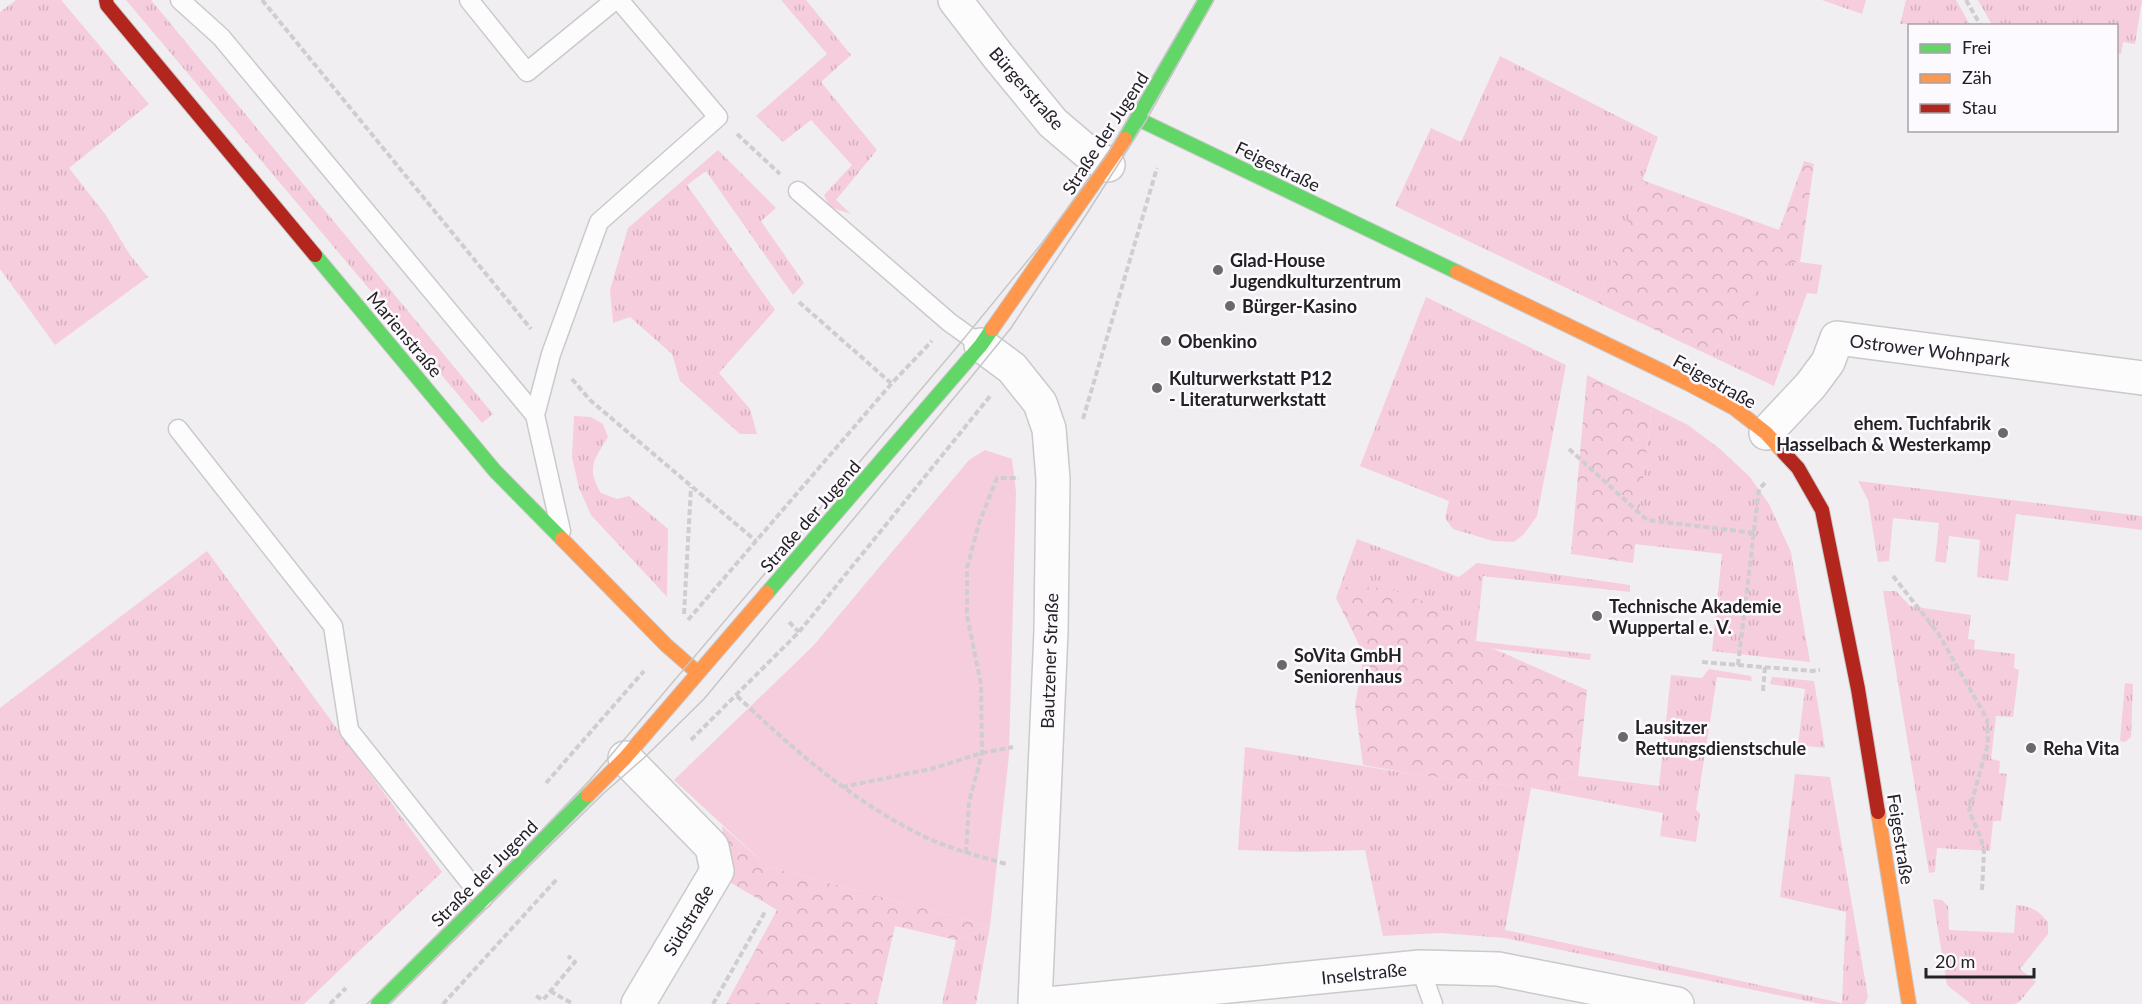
<svg xmlns="http://www.w3.org/2000/svg" width="2142" height="1004" font-family="Lato,sans-serif">
<style>
.grass{fill:url(#grass-tufts)}
.forest{fill:url(#forest-crowns)}
.green{fill:#f6cddc}
.lines{fill:none;stroke-linecap:round;stroke-linejoin:round}
.lane-casing{stroke:#cac9cb;stroke-width:21}
.street-casing{stroke:#cac9cb;stroke-width:36}
.fast-casing{stroke:#cac9cb;stroke-width:16}
.slow-casing{stroke:#cac9cb;stroke-width:16}
.jam-casing{stroke:#cac9cb;stroke-width:16}
.path{stroke:#cfcdcf;stroke-width:4;stroke-dasharray:6 3;stroke-linecap:butt}
.lane{stroke:#fdfcfd;stroke-width:18}
.street{stroke:#fdfcfd;stroke-width:33}
.fast{stroke:#63d668;stroke-width:14}
.slow{stroke:#ff974d;stroke-width:14}
.jam{stroke:#b3261e;stroke-width:14}
.tram{stroke:#c7c6c7;stroke-width:1.5}
.poi-dot{fill:#6a696b;stroke:#fdfaff;stroke-width:2}
.labels{text-anchor:middle;dominant-baseline:central;stroke-width:5;stroke-linejoin:round;paint-order:stroke}
.street-label{font-size:18px;fill:#222123;stroke:#fdfaff}
.poi-label{font-size:18px;font-weight:bold;fill:#222123;stroke:#fdfaff;text-anchor:start}
</style>
<defs>
<pattern id="grass-tufts" width="24" height="20" patternUnits="userSpaceOnUse" patternTransform="scale(1.5)"><rect width="24" height="20" fill="#f6cddc"/><path d="M3 7l-1-3M5 7V3M7 7l1-3M15 17l-1-3M17 17v-4M19 17l1-3" fill="none" stroke="#d3b0bc"/></pattern>
<pattern id="forest-crowns" width="20" height="18" patternUnits="userSpaceOnUse" patternTransform="scale(1.5)"><rect width="20" height="18" fill="#f6cddc"/><path d="M2 6a3 3 0 1 1 6 0M12 15a3 3 0 1 1 6 0" fill="none" stroke="#d3b0bc"/></pattern>
</defs>
<rect width="100%" height="100%" fill="#f0eef1"/>
<!-- grass -->
<path class="grass" d="M 16,0 L 61,0 L 149,104 L 69,168 L 105,214 L 130,255 L 148,277 L 55,345 L 0,269 L 0,12 Z
M 126,0 L 151,0 L 493,414 L 482,423 Z
M 781,0 L 806,0 L 851,55 L 821,82 L 877,150 L 836,200 L 851,214 L 830,207 L 824,195 L 852,165 L 811,120 L 783,142 L 756,116 L 827,54 Z
M 1822,0 L 1866,0 L 1862,14 Z
M 1906,0 L 1956,0 L 1970,25 L 1900,24 Z
M 1978,0 L 2142,0 L 2135,44 L 2123,42 L 2121,54 L 2117,53 L 2116,26 L 1992,25 Z
M 1500,56 L 1658,137 L 1598,303 L 1395,206 L 1431,128 L 1461,142 Z
M 718,150 L 776,208 L 761,221 L 804,283 L 793,295 L 706,171 L 687,185 L 775,310 L 719,373 L 750,409 L 757,434 L 740,434 L 680,381 L 672,354 L 630,317 L 613,323 L 610,290 L 628,228 Z
M 1800,262 L 1822,265 L 1817,294 L 1807,293 L 1774,386 L 1711,356 L 1775,264 Z
M 1426,297 L 1566,365 L 1537,516 L 1524,534 L 1514,542 L 1493,541 L 1453,529 L 1445,518 L 1449,501 L 1360,466 Z
M 1652,407 L 1688,425 L 1720,449 L 1750,477 L 1769,504 L 1791,552 L 1810,662 L 1712,651 L 1722,554 L 1635,544 Z
M 574,416 L 591,417 L 603,424 L 608,437 C 594,460 586,468 601,493 L 617,499 L 629,496 L 668,529 L 667,597 L 591,515 L 579,488 L 572,457 Z
M 1858,481 L 2142,516 L 2142,530 L 2016,514 L 2008,581 L 1977,577 L 1980,540 L 1949,536 L 1946,563 L 1935,561 L 1939,523 L 1893,518 L 1889,561 L 1878,562 L 1868,500 Z
M 1357,539 L 1459,577 L 1477,563 L 1630,585 L 1630,592 L 1483,576 L 1476,641 L 1591,654 L 1590,660 L 1472,646 L 1336,598 Z
M 207,551 L 442,872 L 304,1004 L 0,1004 L 0,708 Z
M 1883,591 L 1896,591 L 1910,606 L 1971,615 L 1968,639 L 1975,640 L 1974,649 L 2015,654 L 2014,668 L 2019,670 L 2013,717 L 1996,716 L 1991,759 L 2000,761 L 1999,773 L 2007,774 L 2001,821 L 1993,821 L 1990,851 L 1937,848 L 1935,872 L 1929,873 Z
M 1709,669 L 1751,676 L 1752,681 L 1717,677 L 1696,810 L 1700,813 L 1696,842 L 1660,836 L 1663,813 L 1531,788 L 1505,930 L 1842,1003 L 1846,912 L 1780,897 L 1795,774 L 1830,777 L 1868,997 L 1865,1004 L 1821,1004 L 1504,938 L 1441,933 L 1383,936 L 1365,850 L 1300,852 L 1238,850 L 1245,747 L 1412,774 L 1531,788 L 1578,776 L 1659,786 L 1671,675 L 1702,678 Z
M 1772,677 L 1814,681 L 1825,748 L 1798,745 L 1805,689 L 1770,684 Z
M 2125,683 L 2133,684 L 2131,737 L 2125,742 L 2120,741 Z
M 1933,899 L 1942,900 L 1948,906 L 1949,930 L 2014,933 L 2016,905 C 2031,906 2038,910 2048,922 L 2048,934 L 2020,969 L 2036,982 L 2019,1002 L 2014,1004 L 1971,1004 L 1947,985 Z
M 990,926 L 976,1004 L 942,1004 L 956,940 Z"/>
<!-- forest -->
<path class="forest" d="M 1804,161 L 1814,164 L 1800,262 L 1775,265 L 1711,356 L 1598,303 L 1642,180 L 1779,230 Z
M 1587,375 L 1652,407 L 1633,563 L 1571,554 Z
M 1342,587 L 1387,588 L 1436,606 L 1476,641 L 1587,690 L 1578,776 L 1531,788 L 1412,774 L 1363,765 L 1355,705 L 1364,655 L 1336,598 Z
M 722,826 L 767,866 L 990,926 L 956,940 L 895,926 L 877,1004 L 726,1004 L 777,910 L 728,881 Z"/>
<!-- green -->
<path class="green" d="M 985,450 L 1012,459 L 1016,492 L 1009,755 L 990,926 L 767,866 L 674,780 L 814,645 L 969,460 Z"/>
<g class="lines">
<defs>
<path id="lane" d="M 180,0 L 221,37 L 535,415
M 469,0 L 527,72 L 615,0
M 798,191 L 949,322 L 981,345
M 178,429 L 333,626 L 349,730 L 483,899
M 561,531 L 535,415 L 551,354 L 599,222 L 718,117 L 619,0
M 1420,967 L 1433,1004"/>
<path id="street" d="M 955,0 L 998,56 L 1053,123 L 1086,151 L 1108,165
M 981,345 L 1012,368 L 1040,403 L 1049,429 L 1053,479 L 1051,631 L 1035,1004
M 1766,433 L 1811,385 L 1828,362 L 1837,338 L 2142,378
M 625,758 L 712,847 L 717,871 L 638,1004
M 1048,1004 L 1420,967 L 1498,969 L 1677,1004"/>
<path id="fast" d="M 1138,119 L 1457,272
M 1125,139 L 1206,0
M 315,255 L 495,471 L 562,539
M 767,593 L 981,345 L 992,329
M 378,1004 L 588,795"/>
<path id="slow" d="M 1457,272 L 1689,384 L 1734,408 L 1766,433 L 1784,453
M 992,329 L 1125,139
M 562,539 L 666,645 L 698,673
M 588,795 L 625,758 L 767,593
M 1878,812 L 1909,1004"/>
<path id="jam" d="M 106,0 L 107,5 L 315,255
M 1784,453 L 1798,468 L 1822,510 L 1858,689 L 1878,812"/>
</defs>
<!-- lane casing -->
<use href="#lane" class="lane-casing"/>
<!-- street casing -->
<use href="#street" class="street-casing"/>
<!-- fast casing -->
<use href="#fast" class="fast-casing"/>
<!-- slow casing -->
<use href="#slow" class="slow-casing"/>
<!-- jam casing -->
<use href="#jam" class="jam-casing"/>
<!-- path -->
<path class="path" d="M 262,0 L 531,329
M 1966,0 L 1981,26
M 737,134 L 780,174
M 799,302 L 892,384
M 572,379 L 590,400 L 756,541
M 1083,419 L 1157,168
M 1569,449 L 1647,520 L 1754,533
M 1893,576 L 1938,633 L 1987,719 L 1988,744 L 1969,811 L 1981,838 L 1984,852 L 1982,890
M 684,614 L 691,487
M 688,620 L 892,383 L 932,341
M 789,622 L 799,632
M 1702,662 L 1812,671 L 1820,670
M 1738,665 L 1759,489 L 1765,483
M 1763,691 L 1765,667
M 737,696 C 793,749 846,796 915,832 C 943,847 975,855 1006,864
M 691,740 L 799,632 L 991,395
M 546,783 L 644,671
M 842,787 L 931,769 L 982,753 L 1013,747
M 966,853 L 969,802 L 982,753 L 981,684 L 967,616 L 967,568 L 979,523 L 997,478 L 1019,478
M 550,991 L 573,1004
M 536,996 L 543,1000 L 575,962 L 568,956
M 330,1004 L 346,988
M 443,1004 L 557,879
M 713,1004 L 765,912"/>
<!-- lane -->
<use href="#lane" class="lane"/>
<!-- street -->
<use href="#street" class="street"/>
<!-- fast -->
<use href="#fast" class="fast"/>
<!-- slow -->
<use href="#slow" class="slow"/>
<!-- jam -->
<use href="#jam" class="jam"/>
<!-- tram -->
<path class="tram" d="M 367,1004 L 515,858 L 589,781 L 957,347 L 1042,243 L 1108,153 L 1197,0
M 390,1004 L 526,869 L 604,793 L 645,757 L 704,699 L 968,381 L 1011,328 L 1086,215 L 1147,119 L 1214,0"/>
</g>
<!-- markers -->
<g class="poi-dot">
<circle cx="1218" cy="270" r="6"/>
<circle cx="1230" cy="306" r="6"/>
<circle cx="1166" cy="341" r="6"/>
<circle cx="1157" cy="388" r="6"/>
<circle cx="2003" cy="433" r="6"/>
<circle cx="1597" cy="616" r="6"/>
<circle cx="1282" cy="665" r="6"/>
<circle cx="1623" cy="737" r="6"/>
<circle cx="2031" cy="748" r="6"/>
</g>
<g class="labels">
<!-- street labels -->
<g class="street-label">
<text transform="translate(1027 88) rotate(49)">Bürgerstraße</text>
<text transform="translate(1105 133) rotate(-57)">Straße der Jugend</text>
<text transform="translate(1278 166) rotate(26)">Feigestraße</text>
<text transform="translate(405 334) rotate(50)">Marienstraße</text>
<text transform="translate(1930 350) rotate(7)">Ostrower Wohnpark</text>
<text transform="translate(1715 381) rotate(29)">Feigestraße</text>
<text transform="translate(810 516) rotate(-49)">Straße der Jugend</text>
<text transform="translate(1049 661) rotate(-88)">Bautzener Straße</text>
<text transform="translate(1901 839) rotate(81)">Feigestraße</text>
<text transform="translate(484 873) rotate(-45)">Straße der Jugend</text>
<text transform="translate(688 920) rotate(-59)">Südstraße</text>
<text transform="translate(1364 973) rotate(-6)">Inselstraße</text>
</g>
<!-- poi labels -->
<g class="poi-label">
<text x="1230" y="260">Glad-House<tspan x="1230" dy="21">Jugendkulturzentrum</tspan></text>
<text x="1242" y="306">Bürger-Kasino</text>
<text x="1178" y="341">Obenkino</text>
<text x="1169" y="378">Kulturwerkstatt P12<tspan x="1169" dy="21">- Literaturwerkstatt</tspan></text>
<text x="1991" y="423" text-anchor="end">ehem. Tuchfabrik<tspan x="1991" dy="21">Hasselbach &amp; Westerkamp</tspan></text>
<text x="1609" y="606">Technische Akademie<tspan x="1609" dy="21">Wuppertal e. V.</tspan></text>
<text x="1294" y="655">SoVita GmbH<tspan x="1294" dy="21">Seniorenhaus</tspan></text>
<text x="1635" y="727">Lausitzer<tspan x="1635" dy="21">Rettungsdienstschule</tspan></text>
<text x="2043" y="748">Reha Vita</text>
</g>
</g>
<!-- legend -->
<rect x="1908" y="24" width="210" height="108" fill="#fdfaff" stroke="#a5a3a7" stroke-width="1.5"/>
<rect x="1920" y="44" width="30" height="9" fill="#63d668" stroke="#a5a3a7" stroke-width="1.5"/>
<text x="1962" y="54" font-size="18" fill="#222123">Frei</text>
<rect x="1920" y="74" width="30" height="9" fill="#ff974d" stroke="#a5a3a7" stroke-width="1.5"/>
<text x="1962" y="84" font-size="18" fill="#222123">Zäh</text>
<rect x="1920" y="104" width="30" height="9" fill="#b3261e" stroke="#a5a3a7" stroke-width="1.5"/>
<text x="1962" y="114" font-size="18" fill="#222123">Stau</text>
<!-- scale -->
<path d="M1926 968v9h108v-9" fill="none" stroke="#222123" stroke-width="3"/>
<text x="1935" y="968" font-size="18" fill="#222123" stroke="#fdfaff" stroke-width="4.5" paint-order="stroke">20 m</text>
</svg>
